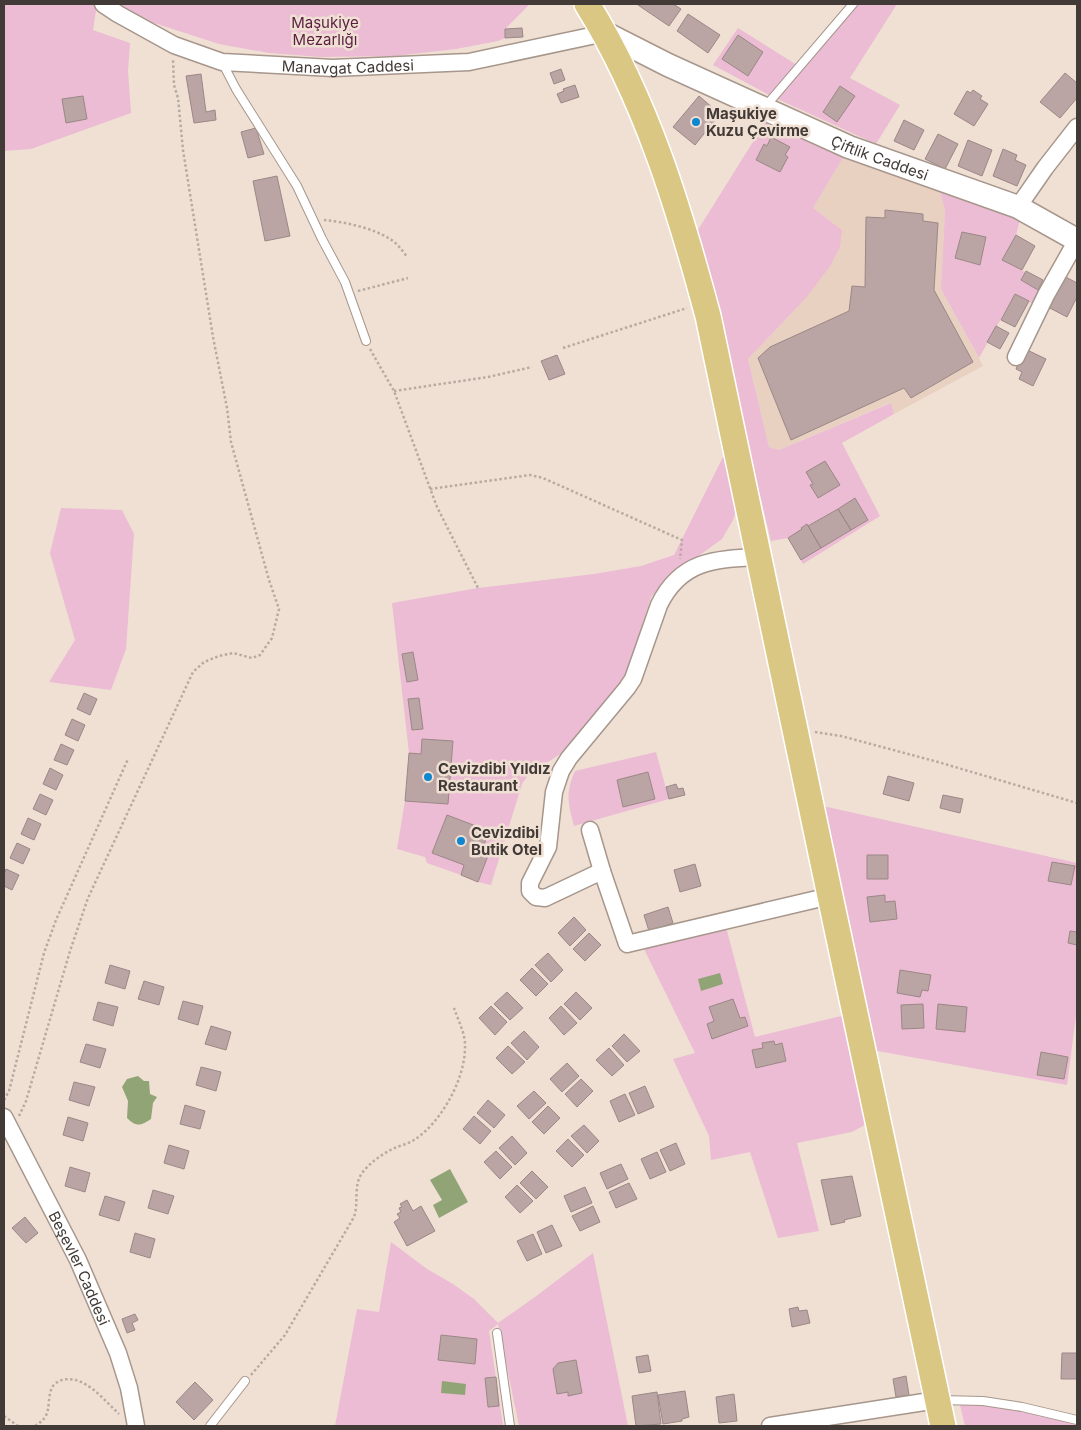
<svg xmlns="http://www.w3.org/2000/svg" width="1081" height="1430" font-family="Inter,sans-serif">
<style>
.built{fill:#e8d1c1}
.green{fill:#ebbcd3}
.water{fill:#91a476}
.building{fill:#baa5a4;stroke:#9b8786}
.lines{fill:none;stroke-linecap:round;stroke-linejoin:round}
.lane-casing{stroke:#a6968b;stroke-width:10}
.street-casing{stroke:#a6968b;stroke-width:19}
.secondary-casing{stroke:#a6968b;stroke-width:25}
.primary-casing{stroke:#fff;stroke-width:28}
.path{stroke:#b7aaa1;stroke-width:2.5;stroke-dasharray:2.5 2.5;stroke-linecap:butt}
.lane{stroke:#fff;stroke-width:8}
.street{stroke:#fff;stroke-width:16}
.secondary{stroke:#fff;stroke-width:22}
.primary{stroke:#dbc784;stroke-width:25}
.poi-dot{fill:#0f87cf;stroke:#f0e0d4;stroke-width:2}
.labels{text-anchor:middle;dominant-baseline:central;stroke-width:5;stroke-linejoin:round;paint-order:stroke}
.park-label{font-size:15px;fill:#5a1e41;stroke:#f0e0d4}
.street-label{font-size:15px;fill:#413a36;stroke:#f0e0d4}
.poi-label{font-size:15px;font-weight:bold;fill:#413a36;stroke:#f0e0d4;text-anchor:start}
</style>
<rect width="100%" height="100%" fill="#f0e0d4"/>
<!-- built -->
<path class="built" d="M 844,156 L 940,191 L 945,211 L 941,289 L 983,366 L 894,414 L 890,403 L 779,450 L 769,447 L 748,359 L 806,298 L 842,230 L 813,208 Z"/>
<!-- green -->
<path class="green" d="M 4,4 L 97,4 L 93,30 L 130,43 L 128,71 L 131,113 L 31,149 L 4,151 Z
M 120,4 L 530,4 L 505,29 L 505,38 L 498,41 L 456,49 L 395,56 L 321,57 L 269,53 L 219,44 L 145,20 Z
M 853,4 L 897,4 L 850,78 L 900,105 L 876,144 L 773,97 L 713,65 L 738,28 L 800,67 Z
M 766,121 L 844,156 L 813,208 L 842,230 L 840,247 L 830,266 L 806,298 L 748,359 L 769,447 L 779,450 L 891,403 L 894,414 L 842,443 L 880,516 L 803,564 L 788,538 L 771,541 L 696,233 Z
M 940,191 L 1020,220 L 1016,235 L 1003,260 L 1025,272 L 1021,280 L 1042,292 L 1035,305 L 1015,294 L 979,358 L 941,289 L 945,211 Z
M 729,445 L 739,501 L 733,520 L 722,539 L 668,578 L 651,597 L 625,680 L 568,749 L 528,775 L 522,784 L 491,885 L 478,882 L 489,853 L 482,850 L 447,815 L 432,853 L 464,865 L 461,875 L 427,863 L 425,857 L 397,849 L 405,801 L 448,804 L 453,742 L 422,739 L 421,754 L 409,753 L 392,603 L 478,588 L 594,574 L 641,566 L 674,555 Z
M 61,508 L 122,510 L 134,534 L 126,649 L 111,690 L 49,682 L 75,640 L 50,553 Z
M 656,752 L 669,799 L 574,826 C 568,802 565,794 575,771 Z
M 823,806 L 1077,863 L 1077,1008 L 1067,1085 L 872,1050 Z
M 726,927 L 755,1037 L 845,1015 L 870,1122 L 852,1132 L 797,1143 L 819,1231 L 778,1238 L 750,1152 L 711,1160 L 709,1136 L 673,1059 L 695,1053 L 644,949 Z
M 391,1242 L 427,1269 L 453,1284 L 474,1299 L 498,1323 L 535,1297 L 593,1253 L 628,1426 L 519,1426 L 498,1324 L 489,1331 L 503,1426 L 335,1426 L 357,1309 L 379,1312 Z
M 959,1401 L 983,1401 L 1077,1420 L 1077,1426 L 965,1426 Z"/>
<!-- water -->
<path class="water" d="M 720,973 L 723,984 L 701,991 L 698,979 Z
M 138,1076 L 144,1081 L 149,1081 L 150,1094 L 157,1097 L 153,1103 L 151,1119 C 141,1126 136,1127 127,1118 L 128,1101 L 122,1087 L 127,1079 Z
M 450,1169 L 468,1202 L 439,1218 L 433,1205 L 442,1200 L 430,1180 Z
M 442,1381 L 466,1384 L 465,1395 L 441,1393 Z"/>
<!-- building -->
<path class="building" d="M 639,4 L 673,4 L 681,9 L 669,26 L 638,5 Z
M 688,14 L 720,35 L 708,53 L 677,31 Z
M 522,28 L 523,37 L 505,38 L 505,29 Z
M 738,35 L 763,52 L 748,76 L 722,59 Z
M 561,69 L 565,80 L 554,84 L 550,73 Z
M 1065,73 L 1077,83 L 1077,98 L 1060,118 L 1040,102 Z
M 201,74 L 206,112 L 215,110 L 216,120 L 194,123 L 186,76 Z
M 575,85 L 579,97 L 561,103 L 557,94 L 564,91 L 563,89 Z
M 840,86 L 855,96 L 837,122 L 823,112 Z
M 973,90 L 982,96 L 980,99 L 988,104 L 974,126 L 954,114 L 967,91 L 971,93 Z
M 83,96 L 87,119 L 66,123 L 62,99 Z
M 699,96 L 720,114 L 695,145 L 673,127 Z
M 904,120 L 924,130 L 914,150 L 894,141 Z
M 256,128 L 264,154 L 248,158 L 241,132 Z
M 938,134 L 958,144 L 945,169 L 925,159 Z
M 771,137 L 790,147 L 785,155 L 788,157 L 780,172 L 756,160 L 764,144 L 767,146 Z
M 968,140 L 992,150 L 982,176 L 958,166 Z
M 1003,149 L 1017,155 L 1015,160 L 1026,165 L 1017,186 L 993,176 Z
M 277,176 L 290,236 L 265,241 L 253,181 Z
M 885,210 L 923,214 L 923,221 L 938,223 L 934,290 L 973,362 L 911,398 L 904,388 L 791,440 L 758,358 L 770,347 L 849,311 L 852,286 L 865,287 L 866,217 L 885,218 Z
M 962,232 L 986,237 L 980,265 L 955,258 Z
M 1016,235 L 1035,246 L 1022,270 L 1002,260 Z
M 1026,271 L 1043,280 L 1038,290 L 1021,280 Z
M 1062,275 L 1077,283 L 1077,297 L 1067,317 L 1046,306 Z
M 1015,294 L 1029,301 L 1015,327 L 1001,320 Z
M 996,326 L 1009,333 L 1000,349 L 987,342 Z
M 1025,349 L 1046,359 L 1033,386 L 1019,379 L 1022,372 L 1016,369 Z
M 557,355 L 565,374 L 549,380 L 541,361 Z
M 825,461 L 840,485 L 818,498 L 810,485 L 813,484 L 806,472 Z
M 855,498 L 868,520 L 851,530 L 838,509 Z
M 838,509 L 851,530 L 821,548 L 808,526 Z
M 807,524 L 821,548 L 801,560 L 788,538 L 802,529 L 801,528 Z
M 413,652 L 418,680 L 407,682 L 402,654 Z
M 84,693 L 97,699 L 90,715 L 77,709 Z
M 419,698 L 423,729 L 412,730 L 408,699 Z
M 72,719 L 85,725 L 78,741 L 65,735 Z
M 422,739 L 453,741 L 448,804 L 405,801 L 409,753 L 421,754 Z
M 61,744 L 74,750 L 67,765 L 54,760 Z
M 50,768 L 63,775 L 56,790 L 43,784 Z
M 648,772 L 655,799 L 623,807 L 617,780 Z
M 888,776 L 914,783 L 909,801 L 883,794 Z
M 676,784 L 678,789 L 683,788 L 685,795 L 669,799 L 666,787 Z
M 40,794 L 53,800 L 46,815 L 33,809 Z
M 943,795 L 963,799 L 960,813 L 940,808 Z
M 447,815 L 489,831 L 482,850 L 489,853 L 478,882 L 461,875 L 464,865 L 432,853 Z
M 28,818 L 41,824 L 34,840 L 21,834 Z
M 17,843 L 30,849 L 23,864 L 10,858 Z
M 867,855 L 888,855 L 888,879 L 867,879 Z
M 1052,862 L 1075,866 L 1071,885 L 1048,881 Z
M 695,864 L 701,886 L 680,892 L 674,870 Z
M 6,869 L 19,875 L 12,890 L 4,886 L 4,875 Z
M 885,895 L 885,902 L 895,901 L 897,919 L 870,922 L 867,897 Z
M 668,907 L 673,923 L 649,931 L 644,915 Z
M 574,917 L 586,930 L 570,946 L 558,933 Z
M 1070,931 L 1077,932 L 1077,945 L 1068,943 Z
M 589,933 L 601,945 L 585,961 L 573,949 Z
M 548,953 L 563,970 L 551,982 L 535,965 Z
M 110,965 L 130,971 L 125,989 L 105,983 Z
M 532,968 L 548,984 L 536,996 L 520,980 Z
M 900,970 L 931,975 L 928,991 L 922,990 L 920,997 L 897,993 Z
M 144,981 L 164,987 L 159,1005 L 138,999 Z
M 507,992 L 523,1008 L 510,1020 L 494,1004 Z
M 576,992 L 592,1008 L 580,1020 L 564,1004 Z
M 733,999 L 740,1018 L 745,1017 L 748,1026 L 712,1039 L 707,1024 L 714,1021 L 709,1007 Z
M 183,1001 L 203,1006 L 198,1025 L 178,1019 Z
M 98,1002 L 118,1007 L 113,1026 L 93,1020 Z
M 923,1004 L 924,1028 L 902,1029 L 901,1005 Z
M 938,1004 L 967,1007 L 965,1032 L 936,1029 Z
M 491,1006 L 507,1022 L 495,1035 L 479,1018 Z
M 561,1006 L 577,1023 L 564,1035 L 549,1018 Z
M 211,1026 L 231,1032 L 226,1050 L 205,1044 Z
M 524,1031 L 539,1047 L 527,1060 L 511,1043 Z
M 624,1034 L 640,1051 L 627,1062 L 612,1046 Z
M 774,1041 L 775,1045 L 782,1043 L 786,1061 L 756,1068 L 752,1050 L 763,1048 L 762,1043 Z
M 86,1044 L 106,1049 L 100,1068 L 80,1062 Z
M 508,1046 L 525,1062 L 512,1074 L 496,1058 Z
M 609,1048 L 624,1065 L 612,1076 L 596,1060 Z
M 1041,1052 L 1068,1057 L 1064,1079 L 1037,1075 Z
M 567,1063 L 579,1076 L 562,1092 L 550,1079 Z
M 201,1067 L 221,1072 L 216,1091 L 196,1085 Z
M 581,1079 L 593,1091 L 577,1107 L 565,1094 Z
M 74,1082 L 95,1087 L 89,1106 L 69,1100 Z
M 645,1086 L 654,1107 L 638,1114 L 629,1093 Z
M 534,1091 L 546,1103 L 529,1119 L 517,1106 Z
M 625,1094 L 635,1115 L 619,1122 L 610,1101 Z
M 488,1100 L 505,1115 L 494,1128 L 477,1113 Z
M 185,1105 L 205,1111 L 200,1129 L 180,1124 Z
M 548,1106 L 560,1118 L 544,1134 L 532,1122 Z
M 474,1116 L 491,1131 L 480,1144 L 463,1129 Z
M 68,1117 L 88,1123 L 83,1141 L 63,1135 Z
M 584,1125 L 599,1141 L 587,1153 L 571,1136 Z
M 512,1136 L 527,1153 L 515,1165 L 499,1148 Z
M 568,1139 L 584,1155 L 572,1167 L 556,1151 Z
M 676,1143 L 685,1164 L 670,1171 L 660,1150 Z
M 169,1145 L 189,1151 L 184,1169 L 164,1163 Z
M 496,1151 L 512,1167 L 500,1179 L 484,1162 Z
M 657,1152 L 666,1172 L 650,1179 L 641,1159 Z
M 621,1164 L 628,1179 L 607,1189 L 600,1173 Z
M 70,1167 L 90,1173 L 85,1192 L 65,1186 Z
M 532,1171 L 548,1187 L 536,1199 L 520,1183 Z
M 852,1176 L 861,1216 L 844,1220 L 845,1222 L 831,1225 L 821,1180 Z
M 629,1183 L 637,1199 L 616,1208 L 609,1192 Z
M 517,1185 L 533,1201 L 520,1213 L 505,1197 Z
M 585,1187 L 592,1203 L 571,1212 L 564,1196 Z
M 153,1190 L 174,1196 L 168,1214 L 148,1208 Z
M 105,1196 L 125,1202 L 119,1221 L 99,1215 Z
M 407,1200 L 413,1211 L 421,1206 L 435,1231 L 407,1246 L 394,1222 L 400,1218 L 397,1214 L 401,1212 L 399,1208 L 402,1207 L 400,1204 Z
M 593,1206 L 600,1222 L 580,1231 L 572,1216 Z
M 25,1217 L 38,1233 L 26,1243 L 12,1228 Z
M 552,1225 L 562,1246 L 546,1253 L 537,1232 Z
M 135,1233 L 155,1239 L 150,1258 L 130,1252 Z
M 533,1234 L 542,1254 L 527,1261 L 517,1241 Z
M 798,1307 L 799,1311 L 807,1310 L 810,1323 L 792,1327 L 789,1309 Z
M 135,1314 L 138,1320 L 132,1323 L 135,1330 L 127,1333 L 122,1319 Z
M 441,1335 L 477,1339 L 475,1364 L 438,1360 Z
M 1062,1353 L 1077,1353 L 1077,1379 L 1061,1379 Z
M 648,1355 L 651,1371 L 639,1373 L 636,1357 Z
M 576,1360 L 582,1393 L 568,1396 L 568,1392 L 557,1394 L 553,1369 L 558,1363 Z
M 906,1376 L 909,1395 L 896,1397 L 893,1379 Z
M 496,1377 L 499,1406 L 488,1407 L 485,1378 Z
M 195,1382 L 213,1400 L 194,1420 L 176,1402 Z
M 685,1391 L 689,1417 L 682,1419 L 682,1421 L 663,1424 L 658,1395 Z
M 657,1392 L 661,1424 L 636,1426 L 632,1396 Z
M 734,1394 L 737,1421 L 719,1423 L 716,1397 Z"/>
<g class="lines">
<defs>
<path id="lane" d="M 222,62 L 236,89 L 297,186 L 322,239 L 345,282 L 366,341
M 765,107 L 853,4
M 497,1333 L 510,1426
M 941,1400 L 983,1401 L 1022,1407 L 1077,1420
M 210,1426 L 245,1381"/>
<g id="street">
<path id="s1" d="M 103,4 L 118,14 L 174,45 L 222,62 L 333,68 L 469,62 L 605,33"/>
<path d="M 1018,207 L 1045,168 L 1077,127"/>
<path d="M 1016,357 L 1046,295 L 1077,240"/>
<path d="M 760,557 C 715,559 681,560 659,605 L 633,679 L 627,688 L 569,758 L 561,771 L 554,792 L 548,847 L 530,883 L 530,891 L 536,897 L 545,898 L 602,871 L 627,944 L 830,896"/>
<path d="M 590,830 L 602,871"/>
<path id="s2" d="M 4,1117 L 78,1260 L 118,1353 L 129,1388 L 136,1426"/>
<path d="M 770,1426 L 937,1400"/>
</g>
<g id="secondary">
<path id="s3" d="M 605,33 L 668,65 L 849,147 L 1018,207 L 1077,240"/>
</g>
<path id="primary" d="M 587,4 C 646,99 679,208 708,316 L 830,896 L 943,1426"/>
</defs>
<!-- lane casing -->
<use href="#lane" class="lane-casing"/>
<!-- street casing -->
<use href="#street" class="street-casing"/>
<!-- secondary casing -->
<use href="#secondary" class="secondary-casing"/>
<!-- primary casing -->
<use href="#primary" class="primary-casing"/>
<!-- path -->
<path class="path" d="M 324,220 C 345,222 373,228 390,239 C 397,243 402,250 407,257
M 358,291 L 408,278
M 563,348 L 687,308
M 370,349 L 394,391 L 437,507 L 478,588
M 394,391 L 488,377 L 532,367
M 430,489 L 530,475 L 543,478 L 682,540 L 680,559
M 815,732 L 841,736 L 938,762 L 1077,803
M 4,1100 L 9,1091 L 44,953 L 56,920 L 128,759
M 19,1116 L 26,1101 L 70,951 L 88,898 L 193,672 L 204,662 L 219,656 L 233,653 L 252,658 L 260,655 L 272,638 L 279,609 L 269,580 L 231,442 L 227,408 L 213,337 L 183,150 L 178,98 L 174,85 L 173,59
M 251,1375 L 285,1335 L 354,1217 C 359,1203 353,1186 362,1173 C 369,1164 379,1156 389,1151 C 396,1146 406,1145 414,1140 C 441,1123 466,1078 465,1045 C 465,1033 458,1020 454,1008
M 4,1416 L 18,1426
M 35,1426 C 53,1415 46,1406 51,1390 C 52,1385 58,1381 62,1380 C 84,1374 104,1400 119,1414"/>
<!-- lane -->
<use href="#lane" class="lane"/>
<!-- street -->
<use href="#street" class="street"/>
<!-- secondary -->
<use href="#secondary" class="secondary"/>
<!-- primary -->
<use href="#primary" class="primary"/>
</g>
<!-- markers -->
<g class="poi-dot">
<circle cx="696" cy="122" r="5"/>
<circle cx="428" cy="777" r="5"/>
<circle cx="461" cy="841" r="5"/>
</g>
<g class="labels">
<!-- park labels -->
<g class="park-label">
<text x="325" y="22">Maşukiye<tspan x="325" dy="17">Mezarlığı</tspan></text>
</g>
<!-- street labels -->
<g class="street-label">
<text stroke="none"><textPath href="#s1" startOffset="259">Manavgat Caddesi</textPath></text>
<text stroke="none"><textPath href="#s3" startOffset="302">Çiftlik Caddesi</textPath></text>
<text stroke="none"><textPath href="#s2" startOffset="169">Beşevler Caddesi</textPath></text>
</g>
<!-- poi labels -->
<g class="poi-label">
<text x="706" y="113">Maşukiye<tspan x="706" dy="17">Kuzu Çevirme</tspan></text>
<text x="438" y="768">Cevizdibi Yıldız<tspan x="438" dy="17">Restaurant</tspan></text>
<text x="471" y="832">Cevizdibi<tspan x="471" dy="17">Butik Otel</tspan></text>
</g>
</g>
<!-- border -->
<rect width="1081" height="1430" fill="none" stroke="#413a36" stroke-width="10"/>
</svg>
